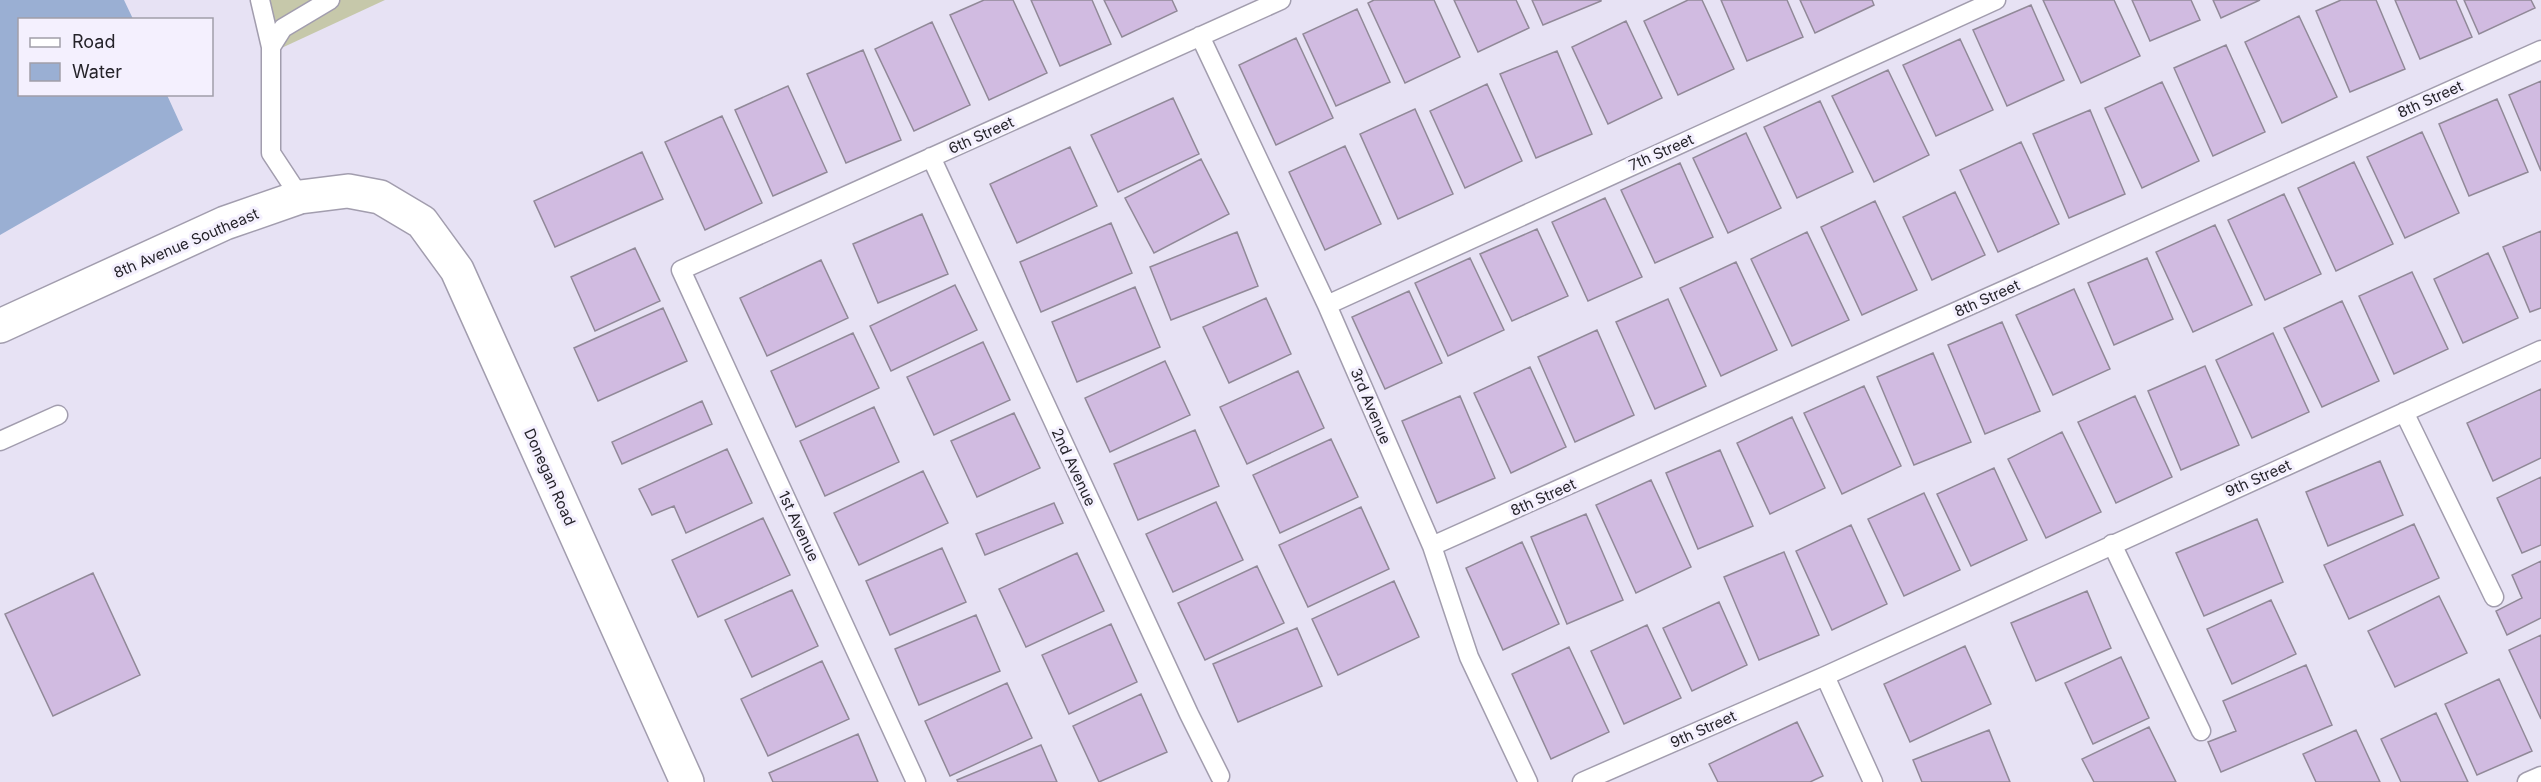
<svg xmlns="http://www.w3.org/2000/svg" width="2541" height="782" font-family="Inter,sans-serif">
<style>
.green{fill:#c6c8aa}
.water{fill:#9aafd3}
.building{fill:#d1bbe1;stroke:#918998;stroke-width:1.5}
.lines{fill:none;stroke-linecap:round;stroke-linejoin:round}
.lane-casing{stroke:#a29dae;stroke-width:21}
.secondary-casing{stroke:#a29dae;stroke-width:36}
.lane{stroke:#fff;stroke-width:18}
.secondary{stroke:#fff;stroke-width:33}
.labels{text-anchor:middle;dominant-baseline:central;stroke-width:6;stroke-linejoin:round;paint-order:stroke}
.street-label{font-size:15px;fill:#25232a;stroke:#f4f0fe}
</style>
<rect width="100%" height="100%" fill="#e7e2f4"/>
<!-- green -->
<path class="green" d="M 259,0 L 385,0 L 275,51 Z"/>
<!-- water -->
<path class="water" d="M 0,0 L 124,0 L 133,19 L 20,20 L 20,94 L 167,95 L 183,130 L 0,235 Z"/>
<!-- building -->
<path class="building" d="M 984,0 L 1013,0 L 1047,73 L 989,100 L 950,15 Z
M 1031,0 L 1092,0 L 1111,44 L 1060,66 Z
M 1104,0 L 1172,0 L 1177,11 L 1122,37 Z
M 1374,0 L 1434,0 L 1460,57 L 1405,83 L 1368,3 Z
M 1454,0 L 1516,0 L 1529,28 L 1478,52 Z
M 1532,0 L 1601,0 L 1601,1 L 1543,25 Z
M 1688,0 L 1702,0 L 1734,69 L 1678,95 L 1644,21 Z
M 1721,0 L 1787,0 L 1803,37 L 1747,61 Z
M 1800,0 L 1872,0 L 1874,5 L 1815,33 Z
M 2043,0 L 2114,0 L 2140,56 L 2081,83 Z
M 2132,0 L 2191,0 L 2200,20 L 2150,41 Z
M 2213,0 L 2260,0 L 2221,18 Z
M 2341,0 L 2376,0 L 2405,69 L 2350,92 L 2316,11 Z
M 2395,0 L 2456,0 L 2472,37 L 2420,59 Z
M 2464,0 L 2531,0 L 2535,8 L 2479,34 Z
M 2031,5 L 2064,80 L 2007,106 L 1973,30 Z
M 1357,9 L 1390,82 L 1336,106 L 1303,34 Z
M 2299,16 L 2337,97 L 2282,123 L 2245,42 Z
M 1626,21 L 1662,98 L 1608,124 L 1572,47 Z
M 932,22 L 970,105 L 914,131 L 875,49 Z
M 1296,38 L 1333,118 L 1276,145 L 1239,65 Z
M 1960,39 L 1993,110 L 1936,136 L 1903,65 Z
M 2226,45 L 2265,132 L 2213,156 L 2174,68 Z
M 863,50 L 901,140 L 846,163 L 807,74 Z
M 1557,51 L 1592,134 L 1536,158 L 1500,74 Z
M 1888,70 L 1929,155 L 1874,182 L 1832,96 Z
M 2541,81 L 2541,171 L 2509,95 Z
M 2162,82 L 2199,161 L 2142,188 L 2105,108 Z
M 1487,84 L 1522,161 L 1465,188 L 1430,111 Z
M 788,86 L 827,172 L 773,196 L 735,110 Z
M 1173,98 L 1199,154 L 1118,192 L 1091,135 Z
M 2497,99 L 2528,172 L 2469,196 L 2439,124 Z
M 1820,101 L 1853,172 L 1797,198 L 1764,127 Z
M 1415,109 L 1453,194 L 1398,219 L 1360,134 Z
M 2090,110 L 2125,194 L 2069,218 L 2033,134 Z
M 722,116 L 762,203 L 705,230 L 665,142 Z
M 2422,132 L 2459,213 L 2405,238 L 2367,157 Z
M 1746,133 L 1781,208 L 1728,233 L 1693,158 Z
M 2021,142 L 2059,224 L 1998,252 L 1960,170 Z
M 1345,146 L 1381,224 L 1325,250 L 1289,172 Z
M 1070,147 L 1097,206 L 1017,243 L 990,184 Z
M 642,152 L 663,199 L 555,247 L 534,201 Z
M 1201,159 L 1229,214 L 1154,253 L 1125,198 Z
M 2354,162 L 2393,244 L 2336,271 L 2298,188 Z
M 1680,163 L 1713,237 L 1655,263 L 1621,190 Z
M 1955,192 L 1985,255 L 1932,280 L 1903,217 Z
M 2284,194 L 2321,274 L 2265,300 L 2228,220 Z
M 1605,198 L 1642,277 L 1588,301 L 1552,222 Z
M 1875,201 L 1917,290 L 1862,315 L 1821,227 Z
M 922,214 L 948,274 L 878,303 L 853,244 Z
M 1111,223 L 1132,273 L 1041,312 L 1020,262 Z
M 2215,225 L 2252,305 L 2193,332 L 2156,252 Z
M 1537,229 L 1568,296 L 1512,321 L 1480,254 Z
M 2541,231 L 2541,308 L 2530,312 L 2503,247 Z
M 1237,232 L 1258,286 L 1171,320 L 1150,267 Z
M 1807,232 L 1849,320 L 1792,346 L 1751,259 Z
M 635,248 L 660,301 L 595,331 L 571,277 Z
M 2488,253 L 2518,318 L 2463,343 L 2434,279 Z
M 1470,258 L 1504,330 L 1448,356 L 1415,283 Z
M 2147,258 L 2173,319 L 2114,345 L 2088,283 Z
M 821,260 L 848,318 L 767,356 L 740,298 Z
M 1736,262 L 1777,350 L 1721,376 L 1680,288 Z
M 2412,272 L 2448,349 L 2394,374 L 2359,296 Z
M 955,285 L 977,330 L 891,371 L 870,326 Z
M 1135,287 L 1160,347 L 1077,382 L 1052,322 Z
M 2074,289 L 2110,369 L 2053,395 L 2016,315 Z
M 1409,291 L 1442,363 L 1385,389 L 1352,317 Z
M 1266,298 L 1291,354 L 1229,383 L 1203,327 Z
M 1668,299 L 1706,386 L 1655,409 L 1616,322 Z
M 2342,301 L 2379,381 L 2322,407 L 2284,328 Z
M 663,308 L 687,361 L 598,401 L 574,348 Z
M 2002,322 L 2040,411 L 1985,434 L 1948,345 Z
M 1597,330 L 1634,415 L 1575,442 L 1538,357 Z
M 853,333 L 879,388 L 796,427 L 771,371 Z
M 2273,333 L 2309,412 L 2252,438 L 2216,360 Z
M 983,342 L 1010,400 L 934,435 L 907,377 Z
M 1933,353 L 1971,442 L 1914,465 L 1877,377 Z
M 1165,361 L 1190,415 L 1110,452 L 1085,398 Z
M 2205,366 L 2239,445 L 2181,470 L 2148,391 Z
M 1530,367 L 1566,447 L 1511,473 L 1474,393 Z
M 1298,371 L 1324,428 L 1247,464 L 1220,407 Z
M 1864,386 L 1901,466 L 1842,494 L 1804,413 Z
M 2541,389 L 2541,458 L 2493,481 L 2467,423 Z
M 1460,396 L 1495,478 L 1437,503 L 1402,421 Z
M 2135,396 L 2172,477 L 2116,503 L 2078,422 Z
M 702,401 L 712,424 L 622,464 L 612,442 Z
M 874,407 L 899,462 L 825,496 L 800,441 Z
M 1014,413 L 1040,468 L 977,497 L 951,441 Z
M 1792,417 L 1825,488 L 1770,514 L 1737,443 Z
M 1195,430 L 1219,486 L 1138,520 L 1114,464 Z
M 2062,432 L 2101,512 L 2046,538 L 2008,459 Z
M 1331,439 L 1358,497 L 1280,533 L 1253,475 Z
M 727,449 L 752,503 L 686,533 L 674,506 L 652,515 L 639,489 Z
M 1720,450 L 1753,526 L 1698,549 L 1666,473 Z
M 2380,461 L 2403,515 L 2328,546 L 2306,492 Z
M 1994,468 L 2027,540 L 1971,566 L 1937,494 Z
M 923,471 L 948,523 L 859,565 L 834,513 Z
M 2541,477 L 2541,545 L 2522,553 L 2497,498 Z
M 1651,480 L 1691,567 L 1636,593 L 1596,505 Z
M 1924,493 L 1960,570 L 1904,596 L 1868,519 Z
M 1216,502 L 1243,560 L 1173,592 L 1146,534 Z
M 1054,503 L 1063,523 L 985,555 L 976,534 Z
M 1361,507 L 1389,569 L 1308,607 L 1279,545 Z
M 1586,514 L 1623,600 L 1567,624 L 1531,537 Z
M 763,518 L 790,575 L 698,617 L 672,560 Z
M 2257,519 L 2283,582 L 2204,616 L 2176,553 Z
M 2414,524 L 2439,578 L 2349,619 L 2324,565 Z
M 1851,525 L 1887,604 L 1832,630 L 1796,551 Z
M 1522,542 L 1559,624 L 1503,650 L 1466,568 Z
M 942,548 L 966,602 L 890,635 L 866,581 Z
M 1784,552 L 1819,635 L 1759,660 L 1724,577 Z
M 1077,553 L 1104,611 L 1026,647 L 999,589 Z
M 2541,561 L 2541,618 L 2507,635 L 2496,611 L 2522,598 L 2512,575 Z
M 1257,566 L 1284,623 L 1205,660 L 1178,603 Z
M 93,573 L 140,675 L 53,716 L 5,614 Z
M 1394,581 L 1419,637 L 1338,675 L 1312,619 Z
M 792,590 L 818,646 L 752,677 L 725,620 Z
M 2087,591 L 2111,648 L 2036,681 L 2011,623 Z
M 2439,596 L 2467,653 L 2395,687 L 2368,631 Z
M 2271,600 L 2296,654 L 2232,684 L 2207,629 Z
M 1719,602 L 1747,665 L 1692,691 L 1663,628 Z
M 976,615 L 1000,671 L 919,705 L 895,649 Z
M 1111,624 L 1137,682 L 1069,714 L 1042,655 Z
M 1647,625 L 1681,698 L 1624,724 L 1591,651 Z
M 1297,628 L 1322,686 L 1238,722 L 1213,664 Z
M 2541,635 L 2541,719 L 2509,650 Z
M 1965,646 L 1991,704 L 1910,742 L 1884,684 Z
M 1569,647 L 1609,732 L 1551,759 L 1512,674 Z
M 2121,657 L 2149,718 L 2093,744 L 2065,683 Z
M 822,661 L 849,719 L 768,756 L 741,699 Z
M 2306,665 L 2332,725 L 2221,772 L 2208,742 L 2236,731 L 2223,701 Z
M 2499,679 L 2532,751 L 2477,775 L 2445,704 Z
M 1007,683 L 1032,738 L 950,776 L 925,721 Z
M 1141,694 L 1167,752 L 1099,782 L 1073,726 Z
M 2436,713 L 2468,782 L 2401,782 L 2381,739 Z
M 1797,722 L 1823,776 L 1810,782 L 1718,782 L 1709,764 Z
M 2149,727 L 2176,782 L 2094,782 L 2082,759 Z
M 1989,730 L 2010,782 L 1922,782 L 1913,760 Z
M 2356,730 L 2380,782 L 2316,782 L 2303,754 Z
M 858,734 L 878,782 L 773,782 L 769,773 Z
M 1041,745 L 1057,782 L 958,782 L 957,780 Z"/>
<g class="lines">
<defs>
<path id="lane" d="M 260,0 L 271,47 L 271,153 L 300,197
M 1200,36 L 1327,305 L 1432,546 L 1469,657 L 1528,782
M 271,47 L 283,28 L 330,0
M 931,157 L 1189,714 L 1220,776
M 1327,305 L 1996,0
M 2404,412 L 2494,597
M 0,441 L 58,415
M 2112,544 L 2201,731
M 1432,546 L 2541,50
M 1825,676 L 1873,782
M 916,782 L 681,270 L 1281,0
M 1582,782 L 1825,676 L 2541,350
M 2527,782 L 2541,776"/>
<path id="secondary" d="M 0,326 L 225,223 L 300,197 L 348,191 L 380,197 L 422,222 L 457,270 L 687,782"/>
</defs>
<!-- lane casing -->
<use href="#lane" class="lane-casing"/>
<!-- secondary casing -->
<use href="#secondary" class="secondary-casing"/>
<!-- lane -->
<use href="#lane" class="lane"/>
<!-- secondary -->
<use href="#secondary" class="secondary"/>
</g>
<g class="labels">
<!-- street labels -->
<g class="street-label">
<text transform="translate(2430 99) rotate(-24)">8th Street</text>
<text transform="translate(981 135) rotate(-24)">6th Street</text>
<text transform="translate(1661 152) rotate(-24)">7th Street</text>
<text transform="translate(186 243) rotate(-23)">8th Avenue Southeast</text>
<text transform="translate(1987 298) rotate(-24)">8th Street</text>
<text transform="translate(1371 406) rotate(67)">3rd Avenue</text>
<text transform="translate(1074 467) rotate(65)">2nd Avenue</text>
<text transform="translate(550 477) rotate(66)">Donegan Road</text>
<text transform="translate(2258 478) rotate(-24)">9th Street</text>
<text transform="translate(1543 497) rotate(-24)">8th Street</text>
<text transform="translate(799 526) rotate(65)">1st Avenue</text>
<text transform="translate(1703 729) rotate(-24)">9th Street</text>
</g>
</g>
<!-- legend -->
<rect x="18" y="18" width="195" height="78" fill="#f4f0fe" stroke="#a19ea9" stroke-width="1.5"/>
<rect x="30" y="38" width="30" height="9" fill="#ffffff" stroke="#a19ea9" stroke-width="1.5"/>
<text x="72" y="48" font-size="18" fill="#25232a">Road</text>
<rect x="30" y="63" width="30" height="18" fill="#9aafd3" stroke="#a19ea9" stroke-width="1.5"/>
<text x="72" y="78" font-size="18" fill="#25232a">Water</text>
</svg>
